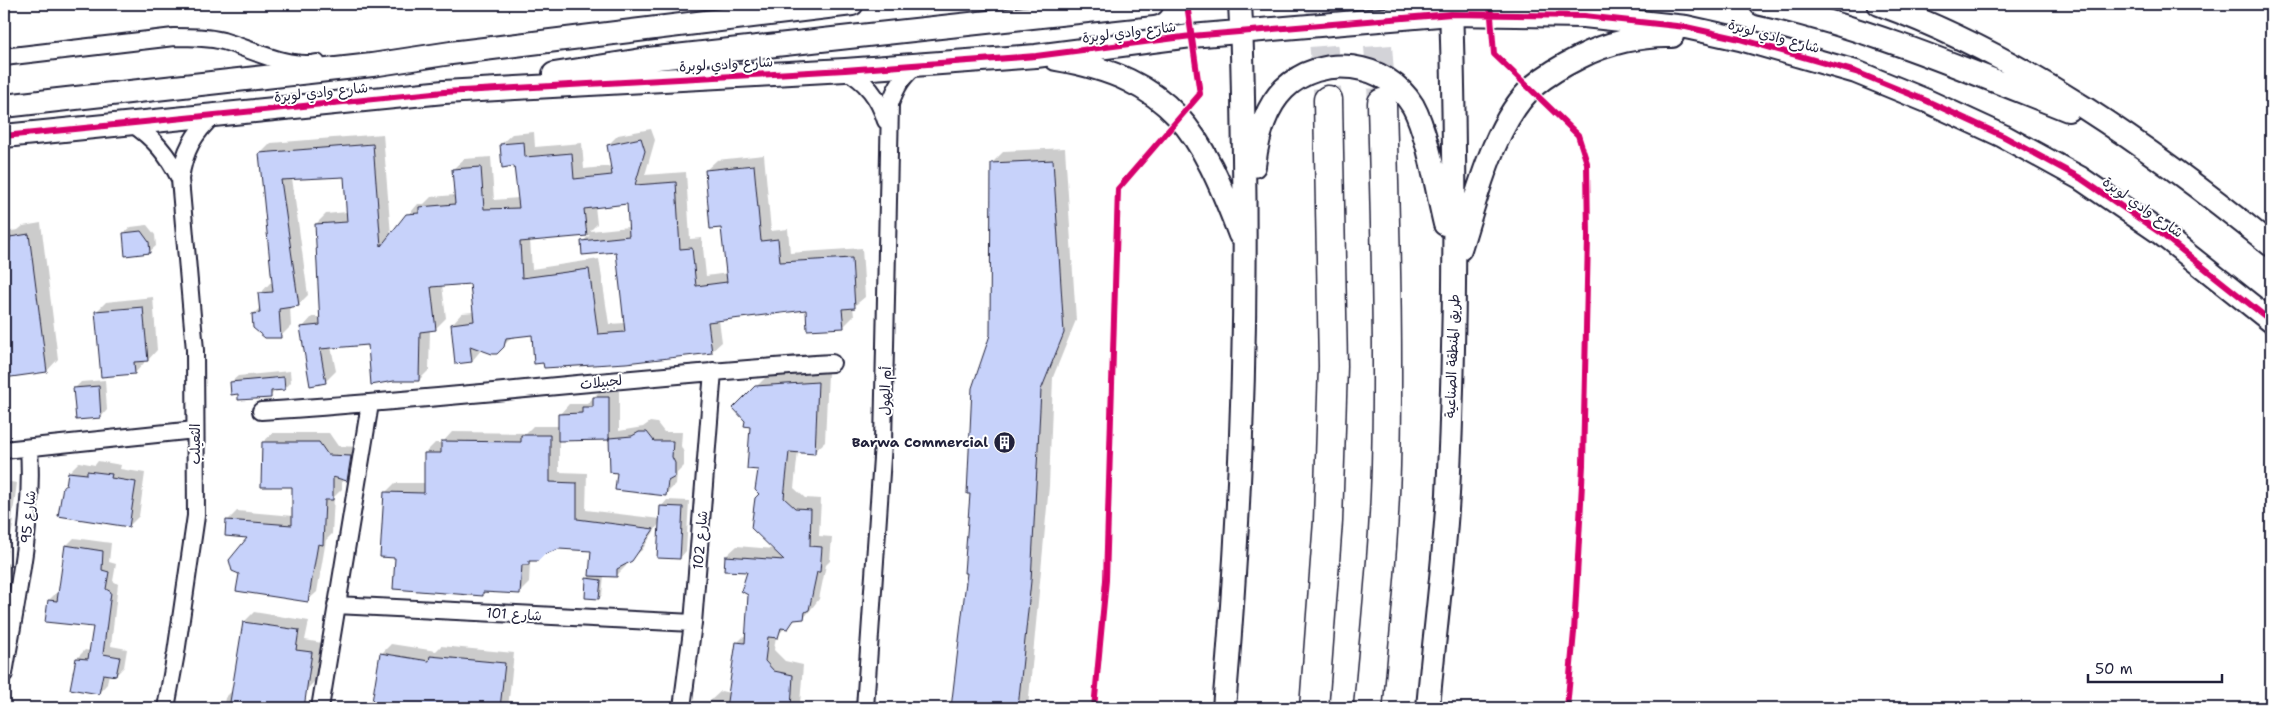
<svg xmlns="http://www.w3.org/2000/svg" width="2275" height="712" font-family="'Shantell Sans','Playpen Sans Arabic',sans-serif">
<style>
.shadow{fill:#0003;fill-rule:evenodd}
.building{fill:#c7d2fa;stroke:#22223b;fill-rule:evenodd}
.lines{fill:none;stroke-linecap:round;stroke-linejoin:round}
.highway-tunnel{stroke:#d3d3d8;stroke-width:28;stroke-dasharray:28 14;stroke-linecap:butt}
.street-casing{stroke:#22223b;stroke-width:20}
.secondary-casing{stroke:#22223b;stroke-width:26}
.highway-casing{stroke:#22223b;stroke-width:31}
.street{stroke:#fff;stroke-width:16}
.secondary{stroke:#fff;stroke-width:22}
.highway{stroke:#fff;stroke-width:28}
.cycleway-casing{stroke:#fff;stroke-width:9}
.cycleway{stroke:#d6006c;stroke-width:6}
.labels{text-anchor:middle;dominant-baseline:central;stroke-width:4;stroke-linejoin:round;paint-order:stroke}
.street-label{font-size:14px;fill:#22223b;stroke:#fff}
.poi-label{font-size:14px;font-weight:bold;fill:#22223b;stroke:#fff;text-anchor:end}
</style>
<rect width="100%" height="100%" fill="#fff"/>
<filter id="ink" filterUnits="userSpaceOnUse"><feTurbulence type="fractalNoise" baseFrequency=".02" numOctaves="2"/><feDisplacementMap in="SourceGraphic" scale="10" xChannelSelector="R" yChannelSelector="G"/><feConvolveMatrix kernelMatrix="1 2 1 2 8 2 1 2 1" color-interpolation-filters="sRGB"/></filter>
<g filter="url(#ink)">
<!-- shadow -->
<path class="shadow" d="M 651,129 L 655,140 L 645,175 L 686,172 L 690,239 L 702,238 L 706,276 L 728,273 L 722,227 L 706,170 L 717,160 L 764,155 L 771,231 L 788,229 L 790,253 L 862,248 L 865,297 L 853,307 L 854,316 L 843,327 L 807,309 L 719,320 L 722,342 L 711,352 L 533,334 L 513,336 L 503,346 L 482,349 L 472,361 L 452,324 L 462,313 L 474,312 L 472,282 L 442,285 L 446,318 L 435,329 L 430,329 L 429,370 L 419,380 L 369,343 L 331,347 L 336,371 L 325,382 L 302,328 L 312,317 L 321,317 L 316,224 L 326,214 L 347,212 L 345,176 L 292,178 L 308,295 L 298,305 L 290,306 L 291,326 L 281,336 L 253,314 L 261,307 L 260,294 L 270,283 L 273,283 L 261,153 L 271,143 L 383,134 L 391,235 L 418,204 L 424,204 L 431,197 L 455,195 L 453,169 L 464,159 L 491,157 L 494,200 L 519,198 L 515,165 L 501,144 L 512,134 L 534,132 L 535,147 L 582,143 L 584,169 L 612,166 L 608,145 L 618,135 ZM 628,203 L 629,227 L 590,231 L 597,224 L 595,206 ZM 590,235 L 582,242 L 617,250 L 625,323 L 609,324 L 599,259 L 532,269 L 530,240 Z
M 1065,148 L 1076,320 L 1053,377 L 1049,486 L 1028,708 L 953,708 L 992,335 L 992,163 L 1004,151 Z
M 41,223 L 58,359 L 47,371 L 4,377 L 4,232 L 18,230 L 23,226 Z
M 147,225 L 155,235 L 156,246 L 149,252 L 124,233 L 131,227 Z
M 153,297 L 157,350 L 148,360 L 144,360 L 144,363 L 135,373 L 96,312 L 106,302 Z
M 290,371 L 291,382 L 285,389 L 277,389 L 270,396 L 239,393 L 231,382 L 238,376 Z
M 828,372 L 825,442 L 814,452 L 798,451 L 794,488 L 805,498 L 821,499 L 819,536 L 832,537 L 830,561 L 826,565 L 819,599 L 804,618 L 797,618 L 776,636 L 774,650 L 785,661 L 803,665 L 800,704 L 813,705 L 812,708 L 709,708 L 710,701 L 721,691 L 730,693 L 737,643 L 747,633 L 750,594 L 748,571 L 726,556 L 737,546 L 774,549 L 761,494 L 759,469 L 752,426 L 735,408 L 767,376 Z
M 105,380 L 107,410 L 101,417 L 74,389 L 81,382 Z
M 604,387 L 619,387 L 619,431 L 643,427 L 650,422 L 657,423 L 664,432 L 682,432 L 681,446 L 684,453 L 684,466 L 677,473 L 676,484 L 666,494 L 618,471 L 611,471 L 611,437 L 609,439 L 559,439 L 559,472 L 587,473 L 586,510 L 660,519 L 661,507 L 667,500 L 689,501 L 686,551 L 680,558 L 660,522 L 642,550 L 626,562 L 626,566 L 616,576 L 604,576 L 602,595 L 599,598 L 587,579 L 590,576 L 592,550 L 558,547 L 545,552 L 530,562 L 529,583 L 519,593 L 486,591 L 482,595 L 396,557 L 385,493 L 395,483 L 425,483 L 425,453 L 435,443 L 442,443 L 452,432 L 526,433 L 533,426 L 560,426 L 560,414 L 569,404 L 587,404 Z
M 273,433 L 329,433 L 338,446 L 360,447 L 356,470 L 347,480 L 342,478 L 342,489 L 334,497 L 332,534 L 326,540 L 317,592 L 307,601 L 249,537 L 228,520 L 237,511 L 293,516 L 293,486 L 263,442 Z
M 98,461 L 121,465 L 120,469 L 145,473 L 139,516 L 129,526 L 64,487 L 68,483 L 69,472 L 79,462 L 95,465 Z
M 4,481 L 17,483 L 12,520 L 14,521 L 5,563 L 11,564 L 4,613 Z
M 74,538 L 111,543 L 109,562 L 116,564 L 113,581 L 118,584 L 111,646 L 127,649 L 124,667 L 116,675 L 109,673 L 107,684 L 99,693 L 77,658 L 85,650 L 90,651 L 94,626 L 49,600 L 57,592 L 59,592 L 66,546 Z
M 254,612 L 309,621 L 305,640 L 322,643 L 316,680 L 306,690 L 289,688 L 284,708 L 223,708 L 225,698 L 233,690 L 244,622 Z
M 391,644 L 436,651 L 441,646 L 514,653 L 508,708 L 367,708 L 370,705 L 373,706 L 382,653 Z
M 54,702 L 73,706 L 73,708 L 48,708 Z"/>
<!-- building -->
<path class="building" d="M 641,138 L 645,151 L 635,185 L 676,182 L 680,249 L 692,248 L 696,286 L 727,282 L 721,228 L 710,229 L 705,170 L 754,165 L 761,241 L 778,239 L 780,262 L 852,258 L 855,308 L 842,309 L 844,328 L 807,330 L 806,310 L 708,322 L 712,353 L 626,363 L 544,368 L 543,363 L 534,364 L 532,335 L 506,338 L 504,347 L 497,354 L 492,354 L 470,346 L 472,362 L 455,364 L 451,324 L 474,321 L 470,284 L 431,287 L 436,330 L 420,332 L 419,381 L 394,381 L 371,385 L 368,345 L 320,349 L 326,383 L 310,386 L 300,327 L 320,325 L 315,224 L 347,222 L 344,177 L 281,180 L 299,306 L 279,309 L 281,338 L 265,338 L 253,328 L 252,314 L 260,313 L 258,293 L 273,292 L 259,153 L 373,144 L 381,246 L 406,214 L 419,213 L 419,207 L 455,204 L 452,169 L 481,167 L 484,209 L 519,208 L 514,166 L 502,168 L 500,144 L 524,142 L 525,157 L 572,153 L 574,179 L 612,175 L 607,145 ZM 627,204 L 629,236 L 581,241 L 582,255 L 616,252 L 625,332 L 598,334 L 589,269 L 522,278 L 520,242 L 587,236 L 584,209 Z
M 1053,160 L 1064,333 L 1041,390 L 1031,581 L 1018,708 L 951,708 L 967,573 L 964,573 L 970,494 L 967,494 L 972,388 L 990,335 L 991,163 Z
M 141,231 L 149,242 L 150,253 L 125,256 L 123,233 Z
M 29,234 L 47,372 L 4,378 L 4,242 L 10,241 L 10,237 Z
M 143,307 L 148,361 L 134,362 L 135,374 L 101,377 L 95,311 Z
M 284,377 L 285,390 L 271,391 L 271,398 L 238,400 L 238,394 L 231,395 L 230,382 Z
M 818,382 L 815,454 L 789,452 L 784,498 L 795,508 L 811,509 L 810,546 L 822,547 L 820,572 L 817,572 L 809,610 L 805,612 L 804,619 L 794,620 L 788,629 L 781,628 L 778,638 L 768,637 L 765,661 L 774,671 L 793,675 L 791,708 L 726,708 L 736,642 L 745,643 L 748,595 L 741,591 L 747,572 L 724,571 L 725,556 L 784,560 L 751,528 L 755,498 L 759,494 L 755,490 L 758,470 L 747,469 L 750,427 L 744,426 L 745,421 L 733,408 L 755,386 Z
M 99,386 L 101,418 L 76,420 L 73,388 Z
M 593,397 L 609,397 L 609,440 L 558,441 L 558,414 L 582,413 L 582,407 L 593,407 Z
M 639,432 L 647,432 L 654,441 L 673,441 L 672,457 L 675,463 L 675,477 L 668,481 L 666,496 L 615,490 L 617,473 L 610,472 L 609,438 L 632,436 Z
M 521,435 L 550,435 L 550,482 L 577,483 L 577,519 L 654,529 L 632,561 L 617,569 L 617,577 L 589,576 L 591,551 L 559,549 L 545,554 L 538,561 L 529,561 L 529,565 L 522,565 L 520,594 L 483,592 L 483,596 L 393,589 L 395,558 L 380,557 L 384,492 L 424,493 L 424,453 L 441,453 L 441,441 L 521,442 Z
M 262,442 L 319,442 L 328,455 L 351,456 L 347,481 L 333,477 L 333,500 L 325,500 L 323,545 L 318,544 L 308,602 L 236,591 L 239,574 L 232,571 L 229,560 L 247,538 L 225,536 L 226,520 L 292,525 L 292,487 L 261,487 Z
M 87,471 L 112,474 L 111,478 L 136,482 L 129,527 L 58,516 L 63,486 L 66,486 L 68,472 L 87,474 Z
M 660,506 L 683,507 L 680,559 L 657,558 Z
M 65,545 L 103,551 L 102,570 L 109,572 L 106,589 L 111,592 L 103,654 L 120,657 L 116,676 L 103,674 L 99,694 L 70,689 L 76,658 L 88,659 L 93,627 L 45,622 L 48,600 L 57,601 Z
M 586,578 L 601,580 L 599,599 L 585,598 Z
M 243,622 L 299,630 L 296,650 L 312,652 L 304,708 L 229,708 Z
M 380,653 L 429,661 L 430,656 L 505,663 L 500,708 L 371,708 Z"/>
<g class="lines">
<!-- highway-tunnel -->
<path class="highway-tunnel" d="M 1320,4 L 1328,100
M 1375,4 L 1382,101"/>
<defs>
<path id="street" d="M 4,57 L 174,37 C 191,37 207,37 223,41 C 251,49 288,69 317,63
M 845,70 C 867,81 879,98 886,121
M 131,123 C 154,138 168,155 180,179
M 261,411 C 452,399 641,375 832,363
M 4,450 L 195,430
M 336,605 L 693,623
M 4,674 C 16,599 34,524 29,448
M 166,708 L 176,653 L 196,516 L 195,350 L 180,179 C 184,151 194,133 214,115
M 320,708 L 370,404
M 682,708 L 693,623 L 713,371
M 865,708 L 883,443 L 890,104 C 896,87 903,75 918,64"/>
<path id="secondary" d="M 1761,4 C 1866,27 1967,70 2068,110
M 1879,4 C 2023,56 2153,149 2271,245
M 1056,59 C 1173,79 1201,132 1240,235
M 554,74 L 648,59 L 1152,4
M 4,106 L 372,65 L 451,53 L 852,4
M 4,136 L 444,92 L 845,70 L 1036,56 L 1191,36 L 1451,14 L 1584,16 L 1686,27 L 1740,39 L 1856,72 L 1927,101 L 2003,136 L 2080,178 L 2159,232 L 2271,321
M 1254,166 C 1257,139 1264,109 1284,89 C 1321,53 1386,61 1413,106 C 1428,133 1437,192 1445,224
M 1460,249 C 1476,199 1494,120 1535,85 C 1549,73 1564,65 1580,57 C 1607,43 1641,35 1672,36
M 1224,708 C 1240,525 1247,342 1244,158 C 1243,107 1243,55 1240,4
M 1428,708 C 1434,637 1444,565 1448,494 C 1456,331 1456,167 1451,4"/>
<path id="highway" d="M 1314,708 L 1328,521 L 1333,366 L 1328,100
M 1368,708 C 1375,628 1384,547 1386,466 C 1389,345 1385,224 1382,103"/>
</defs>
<!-- street casing -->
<use href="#street" class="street-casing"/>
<!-- secondary casing -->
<use href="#secondary" class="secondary-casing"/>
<!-- highway casing -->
<use href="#highway" class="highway-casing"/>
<!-- street -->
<use href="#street" class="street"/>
<!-- secondary -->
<use href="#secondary" class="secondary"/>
<!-- highway -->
<use href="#highway" class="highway"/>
<defs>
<path id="cycleway" d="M 1490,4 L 1494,54 L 1578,135 L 1587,163 L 1588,237 L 1583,465 L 1574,632 L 1567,708
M 4,136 L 444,92 L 845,70 L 1036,56 L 1191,36 L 1451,14 L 1584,16 L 1686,27 L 1740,39 L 1856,72 L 1927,101 L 2003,136 L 2080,178 L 2159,232 L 2271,321
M 1094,708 L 1106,580 L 1118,189 L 1200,94 L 1187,4"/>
</defs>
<!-- cycleway casing -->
<use href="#cycleway" class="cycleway-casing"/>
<!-- cycleway -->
<use href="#cycleway" class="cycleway"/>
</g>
</g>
<!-- icons -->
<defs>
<symbol id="building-disc" viewBox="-11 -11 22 22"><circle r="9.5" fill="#22223b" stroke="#fff"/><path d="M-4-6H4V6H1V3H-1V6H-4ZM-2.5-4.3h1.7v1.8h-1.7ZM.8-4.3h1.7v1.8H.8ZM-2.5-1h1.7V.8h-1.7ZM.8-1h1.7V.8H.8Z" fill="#fff"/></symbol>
</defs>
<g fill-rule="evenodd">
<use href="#building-disc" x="992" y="430" width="25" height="25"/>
</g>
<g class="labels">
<!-- street labels -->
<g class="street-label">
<text transform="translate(1129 32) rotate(-7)">شارع وادي لوبرة</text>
<text transform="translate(1774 36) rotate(15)">شارع وادي لوبرة</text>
<text transform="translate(726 64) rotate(-3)">شارع وادي لوبرة</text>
<text transform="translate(321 92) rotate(-6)">شارع وادي لوبرة</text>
<text transform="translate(2143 207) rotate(35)">شارع وادي لوبرة</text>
<text transform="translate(1452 356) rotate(-88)">طريق المنطقة الصناعية</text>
<text transform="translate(601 382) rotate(-6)">لجبيلات</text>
<text transform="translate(885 391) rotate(-88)">أم الهول</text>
<text transform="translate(195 444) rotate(-90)">الثعيلب</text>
<text transform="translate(28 517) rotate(-84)">شارع 95</text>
<text transform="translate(700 540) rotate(-85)">شارع 102</text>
<text transform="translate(514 614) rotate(3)">شارع 101</text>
</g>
<!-- poi labels -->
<g class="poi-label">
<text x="988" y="442">Barwa Commercial</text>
</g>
</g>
<!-- margin -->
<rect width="2275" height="712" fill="none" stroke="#fff" stroke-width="20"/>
<rect x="10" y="10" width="2255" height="692" fill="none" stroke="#22223b" stroke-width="2" filter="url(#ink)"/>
<!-- scale -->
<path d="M2088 674v8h134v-8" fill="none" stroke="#22223b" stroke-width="2.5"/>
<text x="2095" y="674" font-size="15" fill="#22223b" stroke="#ffffff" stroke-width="4" paint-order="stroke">50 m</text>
</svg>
